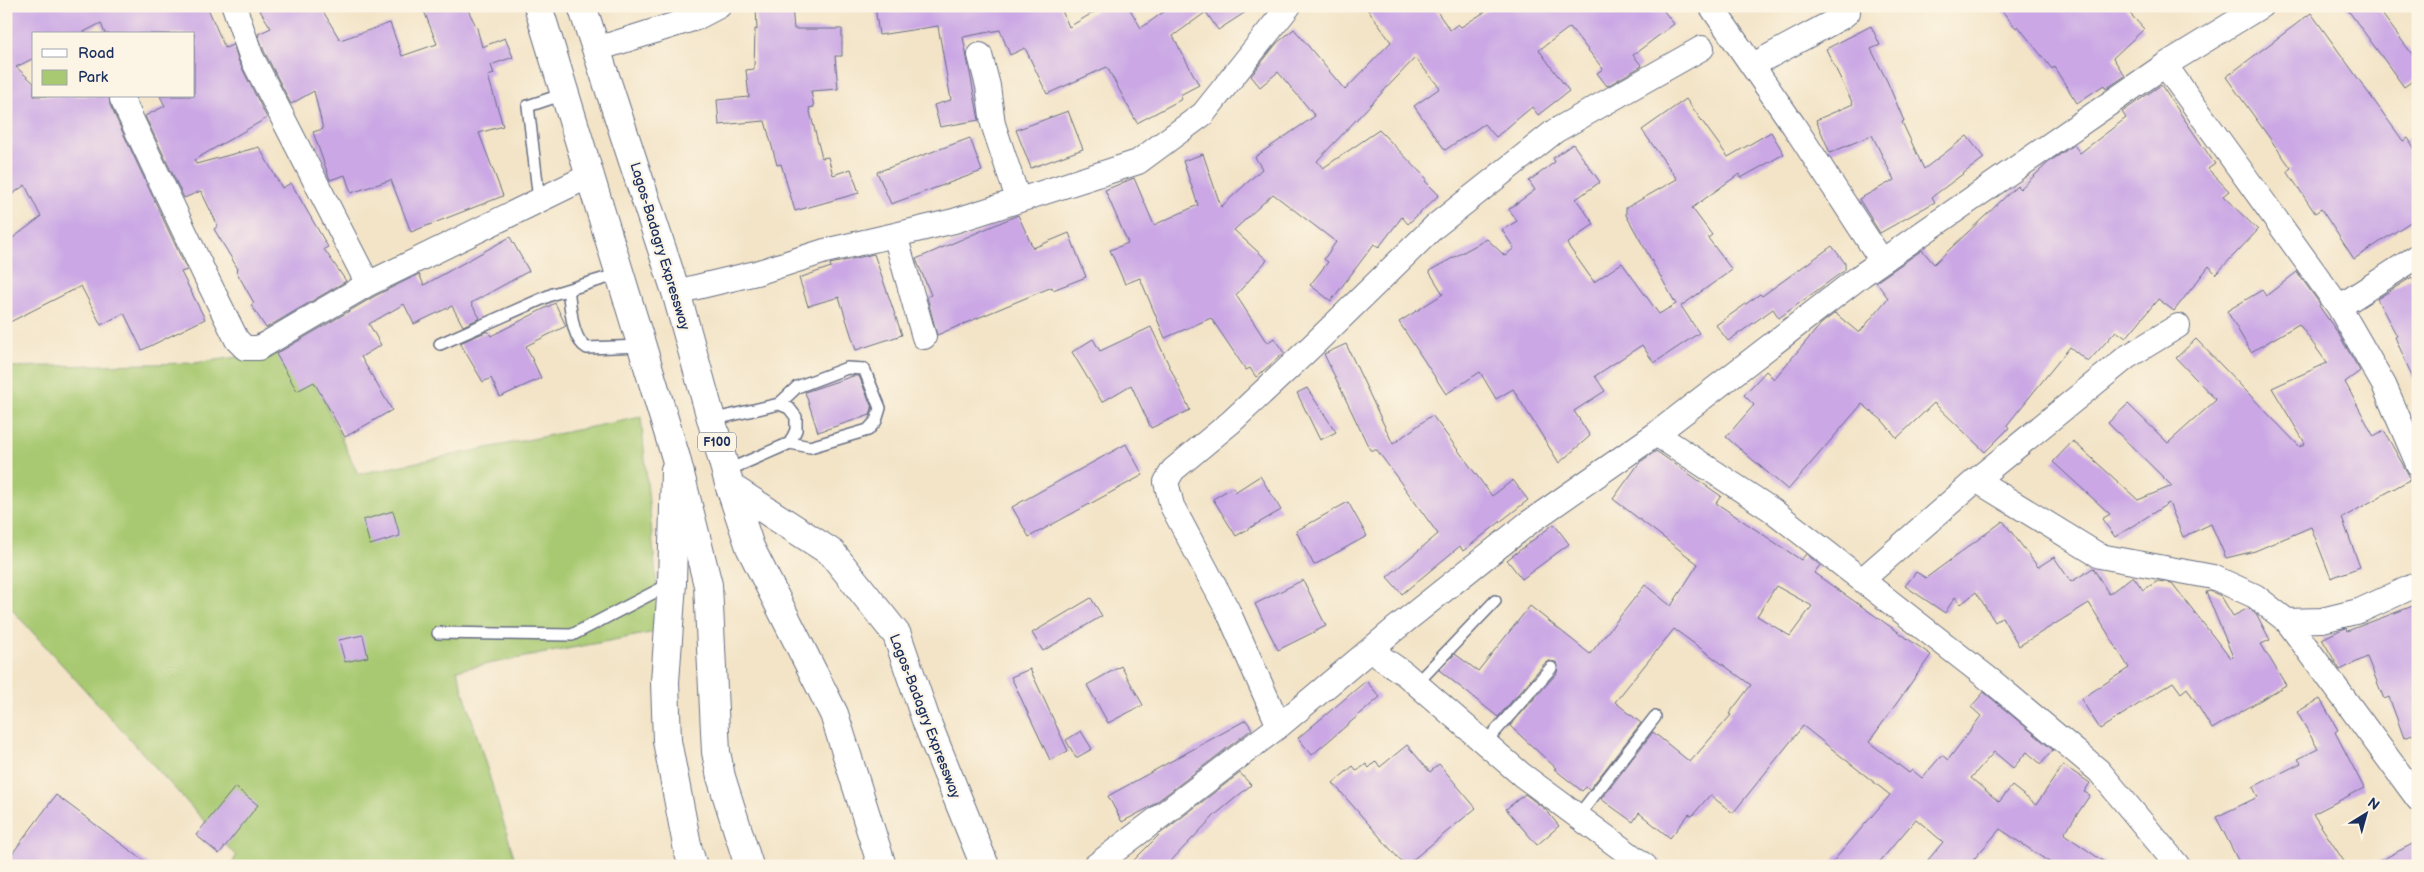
<svg xmlns="http://www.w3.org/2000/svg" width="2424" height="872" font-family="'Balsamiq Sans',sans-serif">
<style>
.green{fill:#a8c971;stroke:#627c68}
.building{fill:#cba8e5;fill-rule:evenodd}
.lines{fill:none;stroke-linecap:round;stroke-linejoin:round}
.service-casing{stroke:#676e83;stroke-width:14}
.minor-casing{stroke:#676e83;stroke-width:26}
.primary-casing{stroke:#676e83;stroke-width:30}
.trunk-casing{stroke:#676e83;stroke-width:30}
.service{stroke:#fff;stroke-width:11}
.minor{stroke:#fff;stroke-width:24}
.primary{stroke:#fff;stroke-width:28}
.trunk{stroke:#fff;stroke-width:28}
.labels{text-anchor:middle;dominant-baseline:central;stroke-width:4.5;stroke-linejoin:round;paint-order:stroke}
.shield{fill:#fcf5e5;stroke:#5e6a86;stroke-width:1}
.shield-label{font-size:12px;font-weight:bold;fill:#1b2f5e}
.street-label{font-size:14px;fill:#1b2f5e;stroke:#fcf5e5}
</style>
<rect width="100%" height="100%" fill="#fcf5e5"/>
<filter id="ink" filterUnits="userSpaceOnUse"><feTurbulence type="fractalNoise" baseFrequency=".02" numOctaves="2"/><feDisplacementMap in="SourceGraphic" scale="10" xChannelSelector="R" yChannelSelector="G"/><feConvolveMatrix kernelMatrix="1 2 1 2 8 2 1 2 1" color-interpolation-filters="sRGB"/></filter>
<filter id="wash" filterUnits="userSpaceOnUse"><feTurbulence type="fractalNoise" baseFrequency=".0096" numOctaves="4" result="noise"/><feDisplacementMap in="SourceGraphic" scale="20" xChannelSelector="R" yChannelSelector="G"/><feGaussianBlur stdDeviation="1.12" result="paint"/><feColorMatrix in="noise" values="0 0 0 0 0 0 0 0 0 0 0 0 0 0 0 0 0 1.4 0 .05"/><feComposite in="paint" operator="in"/></filter>
<g filter="url(#wash)">
<rect width="100%" height="100%" fill="#f3e4c7"/>
<!-- green -->
<path class="green" d="M 300,348 L 358,474 L 641,417 L 661,631 L 457,670 L 515,860 L 519,866 L 231,866 L 236,856 L 6,603 L 6,367 L 195,363 Z"/>
<g id="blocks">
<!-- building -->
<path class="building" d="M 6,6 L 207,6 L 225,48 L 233,45 L 239,62 L 267,118 L 194,160 L 196,164 L 259,147 L 282,188 L 291,183 L 328,247 L 324,249 L 346,281 L 266,328 L 251,305 L 254,303 L 236,271 L 238,269 L 214,229 L 218,226 L 201,191 L 184,198 L 145,116 L 165,106 L 160,96 L 194,96 L 194,34 L 105,34 L 101,23 L 80,34 L 34,34 L 34,58 L 16,67 L 34,83 L 34,96 L 109,96 L 110,105 L 187,270 L 181,272 L 205,319 L 142,350 L 124,313 L 101,325 L 81,286 L 6,324 L 6,243 L 41,217 L 25,185 L 6,199 Z
M 257,6 L 320,6 L 340,40 L 390,23 L 402,56 L 437,44 L 422,6 L 466,6 L 477,28 L 482,47 L 505,38 L 513,57 L 491,65 L 494,74 L 488,76 L 503,126 L 479,133 L 503,196 L 411,232 L 391,180 L 351,193 L 345,175 L 330,180 L 313,132 L 323,129 L 314,91 L 291,104 L 264,51 L 258,34 L 271,28 Z
M 756,6 L 792,6 L 794,29 L 842,29 L 842,56 L 835,56 L 838,89 L 811,91 L 814,107 L 809,108 L 822,158 L 828,157 L 833,175 L 851,169 L 859,193 L 795,211 L 781,164 L 777,165 L 765,121 L 719,125 L 717,100 L 749,97 L 746,70 L 754,69 L 755,29 L 757,30 Z
M 875,6 L 1060,6 L 1069,27 L 1104,6 L 1128,6 L 1141,28 L 1172,6 L 1255,6 L 1218,30 L 1206,12 L 1173,36 L 1199,85 L 1180,95 L 1182,99 L 1137,123 L 1107,67 L 1047,94 L 1025,48 L 1010,55 L 1000,30 L 963,37 L 979,120 L 940,127 L 934,105 L 951,100 L 938,26 L 879,35 Z
M 1365,6 L 1433,6 L 1450,30 L 1458,24 L 1461,27 L 1494,6 L 1660,6 L 1674,24 L 1633,55 L 1642,66 L 1607,86 L 1597,73 L 1603,69 L 1570,27 L 1539,50 L 1569,91 L 1538,115 L 1532,107 L 1496,137 L 1484,124 L 1445,150 L 1414,106 L 1440,88 L 1415,58 L 1317,161 L 1323,168 L 1379,130 L 1427,179 L 1425,181 L 1439,195 L 1408,224 L 1402,217 L 1379,247 L 1374,244 L 1331,301 L 1310,285 L 1328,262 L 1324,259 L 1336,242 L 1273,194 L 1234,230 L 1267,260 L 1236,295 L 1267,343 L 1274,338 L 1284,353 L 1256,377 L 1250,368 L 1246,370 L 1211,318 L 1165,338 L 1140,278 L 1125,284 L 1110,250 L 1128,243 L 1105,190 L 1134,178 L 1154,225 L 1198,205 L 1183,161 L 1203,154 L 1221,207 L 1262,169 L 1255,157 L 1315,116 L 1278,72 L 1260,87 L 1251,76 L 1277,43 L 1294,29 L 1345,90 L 1391,42 Z
M 1998,6 L 2123,6 L 2144,29 L 2113,58 L 2125,76 L 2106,89 L 2104,85 L 2077,103 L 2054,67 L 2052,69 L 2018,26 L 2016,28 Z
M 2345,6 L 2376,6 L 2418,62 L 2418,77 L 2404,87 Z
M 2311,13 L 2403,141 L 2408,138 L 2418,154 L 2418,217 L 2354,259 L 2321,209 L 2315,213 L 2287,171 L 2291,168 L 2226,77 Z
M 1871,26 L 1880,45 L 1871,49 L 1887,81 L 1904,121 L 1902,122 L 1924,169 L 1967,136 L 1984,158 L 1932,197 L 1935,202 L 1880,233 L 1859,199 L 1894,180 L 1872,135 L 1830,153 L 1816,120 L 1853,104 L 1826,49 Z
M 2161,85 L 2215,164 L 2208,169 L 2229,191 L 2223,196 L 2258,230 L 2216,274 L 2209,266 L 2174,311 L 2158,299 L 2126,338 L 2116,331 L 2088,362 L 2070,347 L 2007,425 L 2009,428 L 1985,452 L 1934,403 L 1897,438 L 1882,420 L 1862,404 L 1788,490 L 1726,437 L 1754,405 L 1744,395 L 1766,371 L 1774,379 L 1821,324 L 1835,313 L 1859,333 L 1888,298 L 1876,282 L 1922,250 L 1934,264 L 2017,186 L 2020,189 L 2049,162 L 2074,145 L 2080,153 L 2126,118 L 2122,112 Z
M 1686,99 L 1728,157 L 1771,132 L 1784,154 L 1741,178 L 1739,174 L 1692,208 L 1712,235 L 1708,238 L 1732,270 L 1681,306 L 1699,333 L 1654,363 L 1642,345 L 1595,376 L 1605,391 L 1574,411 L 1590,436 L 1559,463 L 1513,389 L 1496,399 L 1480,372 L 1446,394 L 1399,322 L 1443,294 L 1429,271 L 1487,239 L 1505,256 L 1514,248 L 1502,230 L 1517,221 L 1509,209 L 1535,190 L 1529,181 L 1555,162 L 1553,158 L 1573,144 L 1600,182 L 1576,199 L 1594,224 L 1567,244 L 1594,282 L 1622,263 L 1659,314 L 1676,304 L 1626,215 L 1626,208 L 1677,179 L 1642,130 Z
M 1068,111 L 1083,149 L 1031,168 L 1016,130 Z
M 970,138 L 982,171 L 891,204 L 877,172 Z
M 1018,215 L 1033,248 L 1069,233 L 1086,277 L 1053,290 L 1052,287 L 937,335 L 927,297 L 931,295 L 916,259 Z
M 510,237 L 529,271 L 471,303 L 480,318 L 463,326 L 452,306 L 414,324 L 404,304 L 369,324 L 381,345 L 361,357 L 392,410 L 345,437 L 314,382 L 297,391 L 276,354 L 375,296 L 419,274 L 424,285 Z
M 1832,246 L 1845,263 L 1845,270 L 1779,318 L 1773,309 L 1728,341 L 1716,325 L 1760,294 L 1762,296 Z
M 874,254 L 902,335 L 856,350 L 839,297 L 808,306 L 799,278 L 831,267 L 830,264 Z
M 2297,272 L 2320,304 L 2319,306 L 2338,333 L 2360,371 L 2345,382 L 2374,437 L 2384,431 L 2411,479 L 2342,518 L 2360,567 L 2331,578 L 2311,527 L 2255,551 L 2226,558 L 2211,524 L 2183,537 L 2169,503 L 2115,537 L 2102,519 L 2110,514 L 2053,462 L 2073,441 L 2138,500 L 2172,486 L 2108,423 L 2128,404 L 2168,443 L 2216,400 L 2176,358 L 2196,339 L 2300,447 L 2305,443 L 2272,388 L 2327,363 L 2299,324 L 2251,352 L 2227,311 L 2262,290 L 2266,296 Z
M 2412,277 L 2418,288 L 2418,390 L 2395,337 L 2397,336 L 2377,299 Z
M 555,303 L 566,326 L 526,346 L 541,378 L 500,397 L 491,378 L 483,382 L 460,343 L 488,331 L 491,336 Z
M 1151,327 L 1190,410 L 1151,428 L 1131,385 L 1102,402 L 1072,352 L 1093,339 L 1100,351 Z
M 1346,344 L 1393,444 L 1432,415 L 1492,496 L 1513,480 L 1528,500 L 1463,551 L 1460,546 L 1402,594 L 1387,577 L 1438,534 L 1377,450 L 1370,450 L 1324,354 Z
M 853,376 L 859,376 L 872,408 L 870,415 L 818,432 L 805,392 Z
M 1307,388 L 1336,432 L 1320,440 L 1297,393 Z
M 1126,444 L 1143,475 L 1029,537 L 1012,507 Z
M 1656,451 L 1721,496 L 1716,503 L 1801,560 L 1806,554 L 1820,565 L 1814,573 L 1931,655 L 1869,742 L 1909,773 L 1912,770 L 1922,778 L 1942,755 L 1948,760 L 1981,716 L 1971,707 L 1984,692 L 2053,750 L 2041,764 L 2027,752 L 2013,768 L 1994,752 L 1971,778 L 1999,802 L 2012,786 L 2036,805 L 2063,765 L 2090,783 L 2084,792 L 2090,795 L 2064,834 L 2110,866 L 2055,866 L 2000,829 L 1968,866 L 1923,866 L 1943,842 L 1916,819 L 1876,866 L 1829,866 L 1890,795 L 1803,726 L 1733,813 L 1710,795 L 1692,816 L 1689,814 L 1670,838 L 1639,813 L 1633,822 L 1601,799 L 1653,732 L 1690,762 L 1731,715 L 1729,714 L 1751,685 L 1674,629 L 1615,702 L 1641,723 L 1589,790 L 1586,787 L 1582,791 L 1554,769 L 1556,768 L 1510,726 L 1557,673 L 1558,666 L 1556,662 L 1549,661 L 1545,663 L 1498,717 L 1439,670 L 1455,654 L 1478,671 L 1530,606 L 1590,654 L 1645,585 L 1671,606 L 1698,564 L 1613,499 L 1640,462 ZM 1776,586 L 1812,606 L 1790,636 L 1757,616 Z
M 1260,476 L 1281,510 L 1236,536 L 1213,499 L 1233,487 L 1235,492 Z
M 1348,502 L 1367,536 L 1314,565 L 1296,531 Z
M 393,511 L 400,536 L 370,545 L 363,520 Z
M 2003,521 L 2038,567 L 2054,557 L 2071,582 L 2093,568 L 2109,594 L 2133,576 L 2143,590 L 2158,581 L 2172,583 L 2230,658 L 2233,657 L 2206,592 L 2210,591 L 2221,596 L 2233,616 L 2249,608 L 2257,615 L 2270,640 L 2261,644 L 2286,685 L 2212,729 L 2187,688 L 2181,693 L 2173,682 L 2100,729 L 2081,699 L 2129,668 L 2089,603 L 2019,646 L 2002,617 L 1995,622 L 1976,592 L 1961,604 L 1955,597 L 1945,613 L 1905,586 L 1916,572 L 1926,578 Z
M 1554,524 L 1569,544 L 1522,579 L 1507,560 Z
M 1303,580 L 1326,626 L 1278,650 L 1255,604 Z
M 1091,598 L 1102,616 L 1043,651 L 1032,633 Z
M 2418,604 L 2418,733 L 2404,738 L 2389,697 L 2384,699 L 2367,657 L 2340,670 L 2322,639 L 2340,630 L 2346,628 L 2347,631 Z
M 363,635 L 368,657 L 345,662 L 339,640 Z
M 1121,666 L 1143,705 L 1108,723 L 1087,685 Z
M 1030,669 L 1068,751 L 1050,760 L 1011,677 Z
M 1366,681 L 1380,697 L 1312,755 L 1298,738 Z
M 2320,699 L 2338,730 L 2335,732 L 2364,788 L 2313,814 L 2347,866 L 2241,866 L 2216,817 L 2258,797 L 2253,787 L 2301,763 L 2298,759 L 2318,749 L 2297,712 Z
M 1246,720 L 1252,729 L 1150,807 L 1122,822 L 1108,796 Z
M 1081,731 L 1092,749 L 1076,758 L 1066,740 Z
M 1407,745 L 1430,772 L 1439,764 L 1476,808 L 1405,866 L 1333,783 L 1353,766 L 1357,771 L 1366,764 L 1369,768 L 1376,761 L 1380,767 Z
M 1240,773 L 1251,785 L 1215,815 L 1166,866 L 1128,866 L 1161,833 Z
M 235,787 L 258,805 L 219,854 L 196,835 Z
M 1525,794 L 1546,810 L 1559,826 L 1537,845 L 1506,809 Z
M 56,795 L 151,866 L 6,866 L 6,862 Z
M 2418,841 L 2418,866 L 2370,866 Z"/>
</g>
</g>
<g filter="url(#ink)">
<use href="#blocks" fill-opacity="0" stroke="#676e83" stroke-width="1"/>
<g class="lines">
<defs>
<path id="service" d="M 539,200 L 528,106 L 564,94
M 568,290 C 571,306 571,339 587,348 L 642,346
M 440,344 L 553,294 L 619,274
M 779,404 L 797,387 L 847,368 L 864,369 L 880,408 L 876,421 L 868,430 L 810,447 L 790,443
M 711,420 L 779,404 L 789,408 L 796,417 L 796,430 L 790,443 L 726,471
M 438,633 L 572,635 L 670,584
M 1416,684 L 1495,601
M 1485,743 L 1551,668
M 1578,816 L 1655,717"/>
<path id="minor" d="M 234,6 L 251,56 L 368,284
M 1711,6 L 1794,126 L 1882,261
M 597,49 L 696,18 L 719,6
M 980,55 L 988,86 L 993,124 L 1018,199
M 1753,65 L 1842,17 L 1848,12 L 1848,6
M 2165,65 L 2339,307 L 2384,385 L 2418,464
M 122,99 L 205,275 L 237,340 L 245,348 L 259,348 L 368,284 L 589,176
M 676,292 L 756,273 L 825,251 L 895,235
M 2339,307 L 2418,256
M 924,337 L 895,235 L 954,221 L 1138,162 L 1203,114 L 1289,6
M 1656,434 L 1772,510 L 1994,683 L 2099,771 L 2178,866
M 1976,480 L 2100,556 L 2213,577 L 2255,596 L 2287,621 L 2418,799
M 1863,579 L 1976,480 L 2127,357 L 2178,326
M 2287,621 L 2322,620 L 2359,611 L 2418,584
M 1370,650 L 1405,674 L 1522,775 L 1645,866
M 1279,726 L 1228,611 L 1172,506 L 1166,482 L 1173,470 L 1231,422 L 1311,347 L 1434,227 L 1555,131 L 1702,48
M 1095,866 L 1279,726 L 1395,629 L 1527,524 L 1656,434 L 1862,275 L 2165,65 L 2261,6"/>
<path id="primary" d="M 675,470 L 672,583 L 665,682 L 667,741 L 688,850 L 693,866
M 730,487 L 832,553 L 897,635 L 927,723 L 985,866"/>
<path id="trunk" d="M 538,6 L 676,458 L 708,585 L 716,752 L 721,777 L 749,866
M 582,6 L 676,292 L 730,487 L 750,547 L 834,714 L 882,866"/>
</defs>
<!-- service casing -->
<use href="#service" class="service-casing"/>
<!-- minor casing -->
<use href="#minor" class="minor-casing"/>
<!-- primary casing -->
<use href="#primary" class="primary-casing"/>
<!-- trunk casing -->
<use href="#trunk" class="trunk-casing"/>
<!-- service -->
<use href="#service" class="service"/>
<!-- minor -->
<use href="#minor" class="minor"/>
<!-- primary -->
<use href="#primary" class="primary"/>
<!-- trunk -->
<use href="#trunk" class="trunk"/>
</g>
</g>
<g class="labels">
<!-- shield labels -->
<rect class="shield" x="698" y="432.5" width="38" height="19" rx="4"/>
<g class="shield-label">
<text x="717" y="442">F100</text>
</g>
<!-- street labels -->
<g class="street-label">
<text transform="translate(660 246) rotate(73)">Lagos-Badagry Expressway</text>
<text transform="translate(925 716) rotate(69)">Lagos-Badagry Expressway</text>
</g>
</g>
<!-- margin -->
<rect width="2424" height="872" fill="none" stroke="#fcf5e5" stroke-width="25"/>
<!-- legend -->
<rect x="32" y="32" width="162" height="65" fill="#fcf5e5" stroke="#a2a6af"/>
<rect x="42" y="49" width="25" height="8" fill="#ffffff" stroke="#a2a6af"/>
<text x="78" y="58" font-size="15" fill="#1b2f5e">Road</text>
<rect x="42" y="70" width="25" height="15" fill="#a8c971" stroke="#a2a6af"/>
<text x="78" y="82" font-size="15" fill="#1b2f5e">Park</text>
<!-- north arrow -->
<g transform="translate(2366 814) rotate(37)" stroke="#fcf5e5" stroke-width="4" paint-order="stroke">
<path d="M0-4L9 19L0 12L-9 19Z" fill="#1b2f5e"/>
<text y="-8" font-size="14" font-weight="bold" text-anchor="middle" fill="#1b2f5e">N</text>
</g>
</svg>
